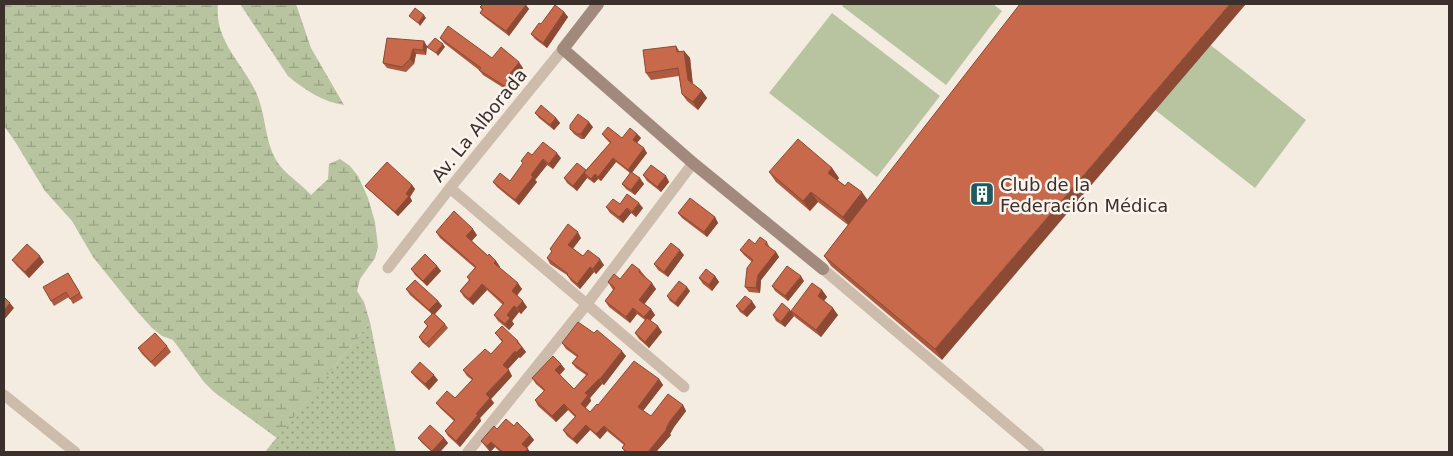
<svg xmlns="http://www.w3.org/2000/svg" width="1453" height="456" font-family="'DejaVu Sans',sans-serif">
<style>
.grass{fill:url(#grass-dots)}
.wetland{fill:url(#wetland-marsh)}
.pitch{fill:#b8c4a0}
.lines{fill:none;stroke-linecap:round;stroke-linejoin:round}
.minor{stroke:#cdbbac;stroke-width:11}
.secondary{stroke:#a18a7d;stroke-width:12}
.wall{fill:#ac5a40}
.shaded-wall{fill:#8c4a34}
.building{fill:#c8694b;stroke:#8c4a34}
.labels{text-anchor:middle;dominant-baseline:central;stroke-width:5;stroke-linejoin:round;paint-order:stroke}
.street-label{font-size:18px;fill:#3b302b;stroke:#fbf5ee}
.poi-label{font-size:18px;fill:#3b302b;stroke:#fbf5ee;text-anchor:start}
</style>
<defs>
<pattern id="grass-dots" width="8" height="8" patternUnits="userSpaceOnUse" patternTransform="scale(1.25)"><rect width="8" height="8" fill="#b8c4a0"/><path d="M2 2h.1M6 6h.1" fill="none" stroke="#97a083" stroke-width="1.8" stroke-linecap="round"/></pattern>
<pattern id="wetland-marsh" width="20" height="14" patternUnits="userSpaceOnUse" patternTransform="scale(1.25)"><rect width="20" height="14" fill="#b8c4a0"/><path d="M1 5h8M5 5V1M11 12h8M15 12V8" fill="none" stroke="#97a083"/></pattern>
</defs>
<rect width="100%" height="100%" fill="#f4ebe1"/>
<!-- grass -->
<path class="grass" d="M 370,322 L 396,452 L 265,452 Z"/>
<!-- wetland -->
<path class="wetland" d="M 4,4 L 218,4 C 214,43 245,64 258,97 C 266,118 265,141 276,160 C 285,175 300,182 311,195 L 328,179 L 329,164 L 340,159 L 350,166 L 358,176 L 368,198 L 375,222 L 378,247 L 375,258 L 360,279 L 357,291 L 364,302 L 370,322 L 277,438 L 214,392 L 204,382 L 173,340 L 162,336 L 152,328 L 134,308 L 93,257 L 72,221 L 45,191 L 16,143 L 4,126 Z
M 240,4 L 296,4 L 311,48 L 344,105 C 323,102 305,90 288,76 Z"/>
<!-- pitch -->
<path class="pitch" d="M 844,4 L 993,4 L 1002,11 L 946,85 L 842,6 Z
M 832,13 L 940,96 L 877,177 L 769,93 Z
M 1204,40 L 1306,120 L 1255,188 L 1150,106 Z"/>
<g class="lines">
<!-- minor -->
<path class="minor" d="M 450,188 L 684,387
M 388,268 L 450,188 L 563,49
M 823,269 L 1039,452
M 4,395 L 75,452
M 468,452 L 586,305 L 693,163"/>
<!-- secondary -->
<path class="secondary" d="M 598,4 L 563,49 L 693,163 L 823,269"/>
</g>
<!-- wall -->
<path class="wall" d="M 526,5 L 529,9 L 509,36 L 484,17 L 480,13 L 482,10 L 480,7 Z
M 564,12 L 568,17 L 547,48 L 535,39 L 531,34 Z
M 387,38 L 427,46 L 426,55 L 416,54 L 414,64 L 406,72 L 387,68 L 383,63 Z
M 440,38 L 492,58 L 523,68 L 515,78 L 518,82 L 510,92 L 483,75 L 479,70 L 444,43 Z
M 676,46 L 680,52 L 684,51 L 690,58 L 693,84 L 702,91 L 707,98 L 698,110 L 687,101 L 682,94 L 679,76 L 651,80 L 646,73 Z
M 535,113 L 556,118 L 560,123 L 554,130 L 539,118 Z
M 593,127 L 584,139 L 581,139 L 574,134 L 570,129 Z
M 602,134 L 622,138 L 637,134 L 641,138 L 637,143 L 647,153 L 632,172 L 644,184 L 635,195 L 626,189 L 622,184 L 630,173 L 616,162 L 601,181 L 598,179 L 594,183 L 587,178 L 577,191 L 567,183 L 564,178 L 586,170 L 610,143 L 605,138 Z
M 532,155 L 561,158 L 553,169 L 547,165 L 535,180 L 537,182 L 519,205 L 497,187 L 493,182 L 510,181 L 523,164 L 521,161 Z
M 832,168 L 839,178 L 837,180 L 867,200 L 942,360 L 831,266 L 824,256 L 848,225 L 818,202 L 810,211 L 776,182 L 769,172 Z
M 643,175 L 666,176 L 669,182 L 661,192 L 647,181 Z
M 412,185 L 415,189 L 410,197 L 412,201 L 398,216 L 369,190 L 365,186 Z
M 620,204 L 643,208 L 636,217 L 631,213 L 623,223 L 610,213 L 606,207 Z
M 678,213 L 715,217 L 718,223 L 707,237 L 682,218 Z
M 436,232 L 477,235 L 472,241 L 488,256 L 496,261 L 500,267 L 500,268 L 522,289 L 517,295 L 527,307 L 521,314 L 519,312 L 512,321 L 514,324 L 509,330 L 498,321 L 494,315 L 503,305 L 487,290 L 473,305 L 464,297 L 460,291 L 469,280 L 467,277 L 475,268 L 440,238 Z
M 581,238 L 573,249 L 583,256 L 604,265 L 596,274 L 594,272 L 580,289 L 571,281 L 567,275 L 550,264 L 547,258 L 552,252 L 550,249 Z
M 767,242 L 770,248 L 776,252 L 779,257 L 761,280 L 760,293 L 749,292 L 745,287 L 752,262 L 744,255 L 740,250 L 755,244 Z
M 684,255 L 668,277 L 658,270 L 654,264 Z
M 12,260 L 44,262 L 29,278 L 16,265 Z
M 437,266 L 441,271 L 427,286 L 415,275 L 411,269 Z
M 640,270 L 645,276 L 656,289 L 644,304 L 651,309 L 655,315 L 650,321 L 662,332 L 649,348 L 639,339 L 635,333 L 645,320 L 637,314 L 630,323 L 609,307 L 605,301 L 613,290 L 608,282 L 620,279 Z
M 68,273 L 83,298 L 73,304 L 69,297 L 54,306 L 51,301 Z
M 715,276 L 719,282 L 712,291 L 703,284 L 699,278 Z
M 804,281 L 788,301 L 775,291 L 772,286 Z
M 406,289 L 438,301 L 442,306 L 435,314 L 445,324 L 448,328 L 429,348 L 422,342 L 419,337 L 427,326 L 424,322 L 432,314 L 410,295 Z
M 822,290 L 827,297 L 824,301 L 838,315 L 821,337 L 796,318 L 794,316 L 785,327 L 776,321 L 773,315 L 791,311 Z
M 690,291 L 678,307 L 670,301 L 667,296 Z
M 736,306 L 756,307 L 747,317 L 740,312 Z
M 495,333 L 518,341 L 526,352 L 520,358 L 519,357 L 508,369 L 512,376 L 491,399 L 494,403 L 480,418 L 481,421 L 460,447 L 448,436 L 445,431 L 454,421 L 440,408 L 436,403 L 455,398 L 472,380 L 467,376 L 463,370 L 491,354 L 502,342 Z
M 562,343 L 626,356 L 604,385 L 602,384 L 590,398 L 591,401 L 585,408 L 590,412 L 598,405 L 659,379 L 663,385 L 643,411 L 651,416 L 683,405 L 686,411 L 674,427 L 670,434 L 671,435 L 656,452 L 625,452 L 622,448 L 624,445 L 607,431 L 600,439 L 590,430 L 577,444 L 567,436 L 563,430 L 575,417 L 568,410 L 556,422 L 538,406 L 535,400 L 544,391 L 536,384 L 532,378 L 565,369 L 560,375 L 574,389 L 586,375 L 576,368 L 572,363 L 577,357 L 566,349 Z
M 167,346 L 171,352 L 155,367 L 142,354 L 138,348 Z
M 411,372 L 438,380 L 429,390 L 415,377 Z
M 514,426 L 530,435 L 534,440 L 527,448 L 530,452 L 500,452 L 495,447 L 490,452 L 485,446 L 481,441 L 497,429 Z
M 418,438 L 444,438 L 448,443 L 440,452 L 432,452 L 422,443 Z"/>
<!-- shaded-wall -->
<path class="shaded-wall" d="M 1230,4 L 1246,4 L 942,360 L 935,349 Z
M 526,5 L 529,9 L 509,36 L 506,31 Z
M 564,12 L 568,17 L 547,48 L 543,43 Z
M 424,15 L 426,18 L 420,26 L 418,23 Z
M 424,41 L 427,46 L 426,55 L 423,50 Z
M 443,44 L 445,47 L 438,56 L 436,53 Z
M 413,49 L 416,54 L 414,64 L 410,59 Z
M 684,51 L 690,58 L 693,88 L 688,80 Z
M 519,62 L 523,68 L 515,78 L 518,82 L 510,92 L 506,87 L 510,74 Z
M 702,91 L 707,98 L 698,110 L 693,102 Z
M 556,118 L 560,123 L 554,130 L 550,125 Z
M 589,122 L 593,127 L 584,139 L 581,134 Z
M 637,134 L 641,138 L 636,144 L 633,140 Z
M 644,148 L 647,153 L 631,174 L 628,170 Z
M 557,153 L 561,158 L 553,169 L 549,164 Z
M 613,158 L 616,162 L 601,181 L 598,177 Z
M 543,159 L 547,165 L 535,180 L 537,182 L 519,205 L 515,200 L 531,175 Z
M 832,168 L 839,178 L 835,183 L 828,173 Z
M 586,170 L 589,174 L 584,173 L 587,178 L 577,191 L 573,186 Z
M 595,174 L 598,179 L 594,183 L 591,179 Z
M 666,176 L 669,182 L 661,192 L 657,187 Z
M 640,178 L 644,184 L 635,195 L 631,190 Z
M 412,185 L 415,189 L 410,197 L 412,201 L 398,216 L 395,212 Z
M 811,192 L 818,202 L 810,211 L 803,201 Z
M 862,192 L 869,202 L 850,227 L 843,217 Z
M 639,203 L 643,208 L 636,217 L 632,212 Z
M 627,208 L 631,213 L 623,223 L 619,217 Z
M 715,217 L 718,223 L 707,237 L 704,232 Z
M 473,229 L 477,235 L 470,242 L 466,236 Z
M 578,232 L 581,238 L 571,250 L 568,245 Z
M 680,250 L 684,255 L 668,277 L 664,272 Z
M 776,252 L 779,257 L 761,280 L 760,293 L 756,288 L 758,275 Z
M 40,256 L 44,262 L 29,278 L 25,272 Z
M 600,259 L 604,265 L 596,274 L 593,269 Z
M 496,261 L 500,267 L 498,269 L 494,263 Z
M 437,266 L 441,271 L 427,286 L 423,281 Z
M 590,267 L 594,272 L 580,289 L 577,284 Z
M 715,276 L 719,282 L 712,291 L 709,285 Z
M 801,276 L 804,281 L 788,301 L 785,296 Z
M 518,283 L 522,289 L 516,297 L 512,291 Z
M 652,283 L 656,289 L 643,306 L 639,300 Z
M 482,284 L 487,290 L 473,305 L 469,299 Z
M 687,287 L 690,291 L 678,307 L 675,303 Z
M 822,290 L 827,297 L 822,303 L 818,296 Z
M 438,301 L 442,306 L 433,316 L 429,310 Z
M 523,301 L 527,307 L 521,314 L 517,308 Z
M 752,301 L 756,307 L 747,317 L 743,312 Z
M 10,303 L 14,308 L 4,320 L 4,310 Z
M 514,306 L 519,312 L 512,321 L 514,324 L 509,330 L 505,324 L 507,315 Z
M 633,308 L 637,314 L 630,323 L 626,317 Z
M 833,308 L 838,315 L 821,337 L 816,330 Z
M 651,309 L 655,315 L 648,323 L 644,317 Z
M 790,310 L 794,316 L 785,327 L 781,322 Z
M 658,326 L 662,332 L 649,348 L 645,342 Z
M 522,347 L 526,352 L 520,358 L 516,353 Z
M 515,351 L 519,357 L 507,370 L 503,365 Z
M 622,351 L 626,356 L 604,385 L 600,379 Z
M 561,364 L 565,369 L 559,375 L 555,370 Z
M 509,370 L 512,376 L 491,399 L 494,403 L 480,418 L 481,421 L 460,447 L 456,441 L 476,414 L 486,394 Z
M 434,375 L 438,380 L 429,390 L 425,384 Z
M 599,379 L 602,384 L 590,398 L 591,401 L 584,410 L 581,404 L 585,393 Z
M 659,379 L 663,385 L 642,412 L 638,407 Z
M 564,404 L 568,410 L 556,422 L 552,416 Z
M 683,405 L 686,411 L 674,427 L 670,434 L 671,435 L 656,452 L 648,452 L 666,429 L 670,421 Z
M 586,425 L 590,430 L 577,444 L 573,439 Z
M 604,426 L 607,431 L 600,439 L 596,434 Z
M 530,435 L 534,440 L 526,449 L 522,444 Z
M 444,438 L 448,443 L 440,452 L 433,452 L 432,451 Z
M 491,442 L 495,447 L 490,452 L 487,446 Z
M 528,449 L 530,452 L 524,452 Z"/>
<!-- building -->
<path class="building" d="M 483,4 L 525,4 L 526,5 L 506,31 L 480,13 L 483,9 L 480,7 Z
M 1020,4 L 1230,4 L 935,349 L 824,256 Z
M 555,5 L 564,12 L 543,43 L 531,34 L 539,23 L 541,24 Z
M 415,8 L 424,15 L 418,23 L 409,16 Z
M 448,26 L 492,58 L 501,47 L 519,62 L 510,74 L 514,77 L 506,87 L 479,70 L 481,68 L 440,38 Z
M 387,38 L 424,41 L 423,50 L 413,49 L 410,59 L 402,67 L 383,63 Z
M 435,38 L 443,44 L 436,53 L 427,47 Z
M 676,46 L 677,52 L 684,51 L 688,80 L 702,91 L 693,102 L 682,94 L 678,68 L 646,73 L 643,50 Z
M 541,105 L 556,118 L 550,125 L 535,113 Z
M 578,114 L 589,122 L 581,134 L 577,134 L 570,129 L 570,125 Z
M 608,127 L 622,138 L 630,128 L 637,134 L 633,140 L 644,148 L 628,170 L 613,158 L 598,177 L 595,174 L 591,179 L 584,173 L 611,142 L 602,134 Z
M 798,139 L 832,168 L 828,173 L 845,186 L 848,182 L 862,192 L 843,217 L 811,192 L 803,201 L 769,172 Z
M 543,142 L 557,153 L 549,164 L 543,159 L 531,175 L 533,177 L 515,200 L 493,182 L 500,173 L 510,181 L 523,163 L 521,161 L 528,152 L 532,155 Z
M 387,162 L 412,185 L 406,194 L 409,196 L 395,212 L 365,186 Z
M 577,163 L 586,170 L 573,186 L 564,178 Z
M 651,165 L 666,176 L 657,187 L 643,175 Z
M 631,172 L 640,178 L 631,190 L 622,184 Z
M 627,194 L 639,203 L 632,212 L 627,208 L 619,217 L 606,207 L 613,199 L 620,204 Z
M 690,198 L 715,217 L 704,232 L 678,213 Z
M 454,211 L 473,229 L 466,236 L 488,256 L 489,254 L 496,261 L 494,263 L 518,283 L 512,291 L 523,301 L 517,308 L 514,306 L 507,315 L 510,318 L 505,324 L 494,315 L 504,303 L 482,284 L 469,299 L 460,291 L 470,280 L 467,277 L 476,267 L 436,232 Z
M 568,224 L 578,232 L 568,245 L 583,256 L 588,250 L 600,259 L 593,269 L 590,267 L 577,284 L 567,275 L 568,274 L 547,258 L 552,251 L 550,249 Z
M 760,237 L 767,242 L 765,244 L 776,252 L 758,275 L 756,288 L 745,287 L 747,268 L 753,260 L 740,250 L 749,239 L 755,244 Z
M 671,243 L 680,250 L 664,272 L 654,264 Z
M 27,244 L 40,256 L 25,272 L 12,260 Z
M 425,254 L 437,266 L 423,281 L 411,269 Z
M 632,264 L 640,270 L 639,272 L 652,283 L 639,300 L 651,309 L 644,317 L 633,308 L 626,317 L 605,301 L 615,288 L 608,282 L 614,274 L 620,279 Z
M 787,266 L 801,276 L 785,296 L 772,286 Z
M 706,269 L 715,276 L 709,285 L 699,278 Z
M 68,273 L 80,293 L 70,299 L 66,292 L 51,301 L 43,287 Z
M 415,280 L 438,301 L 429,310 L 406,289 Z
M 679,281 L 687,287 L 675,303 L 667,296 Z
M 812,283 L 822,290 L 818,296 L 833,308 L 816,330 L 791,311 Z
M 745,296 L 752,301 L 743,312 L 736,306 Z
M 4,297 L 10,303 L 4,310 Z
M 782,303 L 790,310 L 781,322 L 773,315 Z
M 433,313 L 445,324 L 426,344 L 419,337 L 428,326 L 424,322 Z
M 647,318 L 658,326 L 645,342 L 635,333 Z
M 578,322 L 594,333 L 597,330 L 622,351 L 600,379 L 599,379 L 585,393 L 588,395 L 581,404 L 590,412 L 597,404 L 598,405 L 634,361 L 659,379 L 638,407 L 651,416 L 668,394 L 683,405 L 670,421 L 666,429 L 667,429 L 648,452 L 627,452 L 622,448 L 625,444 L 604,426 L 596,434 L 586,425 L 573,439 L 563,430 L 576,416 L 564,404 L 552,416 L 535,400 L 545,390 L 532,378 L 553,356 L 561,364 L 555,370 L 574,389 L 588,374 L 572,363 L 578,356 L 562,343 Z
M 502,326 L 518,341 L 517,342 L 522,347 L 516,353 L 515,351 L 503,365 L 509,370 L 486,394 L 490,398 L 476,414 L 478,415 L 456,441 L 445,431 L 455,420 L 436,403 L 447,391 L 455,398 L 473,379 L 463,370 L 485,349 L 491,354 L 503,341 L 495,333 Z
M 155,333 L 167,346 L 151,362 L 138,348 Z
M 420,362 L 434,375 L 425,384 L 411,372 Z
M 506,419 L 514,426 L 517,422 L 530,435 L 522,444 L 528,449 L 524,452 L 503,452 L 491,442 L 487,446 L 481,441 L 494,426 L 497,429 Z
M 430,425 L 444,438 L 432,451 L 418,438 Z"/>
<!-- icons -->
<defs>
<symbol id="building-square" viewBox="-11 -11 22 22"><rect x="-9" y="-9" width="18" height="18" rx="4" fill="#1f5a5e" stroke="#fbf5ee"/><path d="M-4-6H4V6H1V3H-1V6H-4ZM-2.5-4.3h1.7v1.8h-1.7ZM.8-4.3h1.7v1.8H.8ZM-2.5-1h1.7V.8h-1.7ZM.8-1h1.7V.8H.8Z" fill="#fff"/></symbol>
</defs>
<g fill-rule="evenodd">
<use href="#building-square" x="968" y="180" width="28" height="28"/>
</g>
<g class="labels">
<!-- street labels -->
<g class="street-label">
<text transform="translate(479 125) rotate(-51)">Av. La Alborada</text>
</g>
<!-- poi labels -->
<g class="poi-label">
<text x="1000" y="184">Club de la<tspan x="1000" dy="21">Federación Médica</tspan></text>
</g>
</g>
<!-- border -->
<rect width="1453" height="456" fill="none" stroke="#3b302b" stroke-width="10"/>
</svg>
